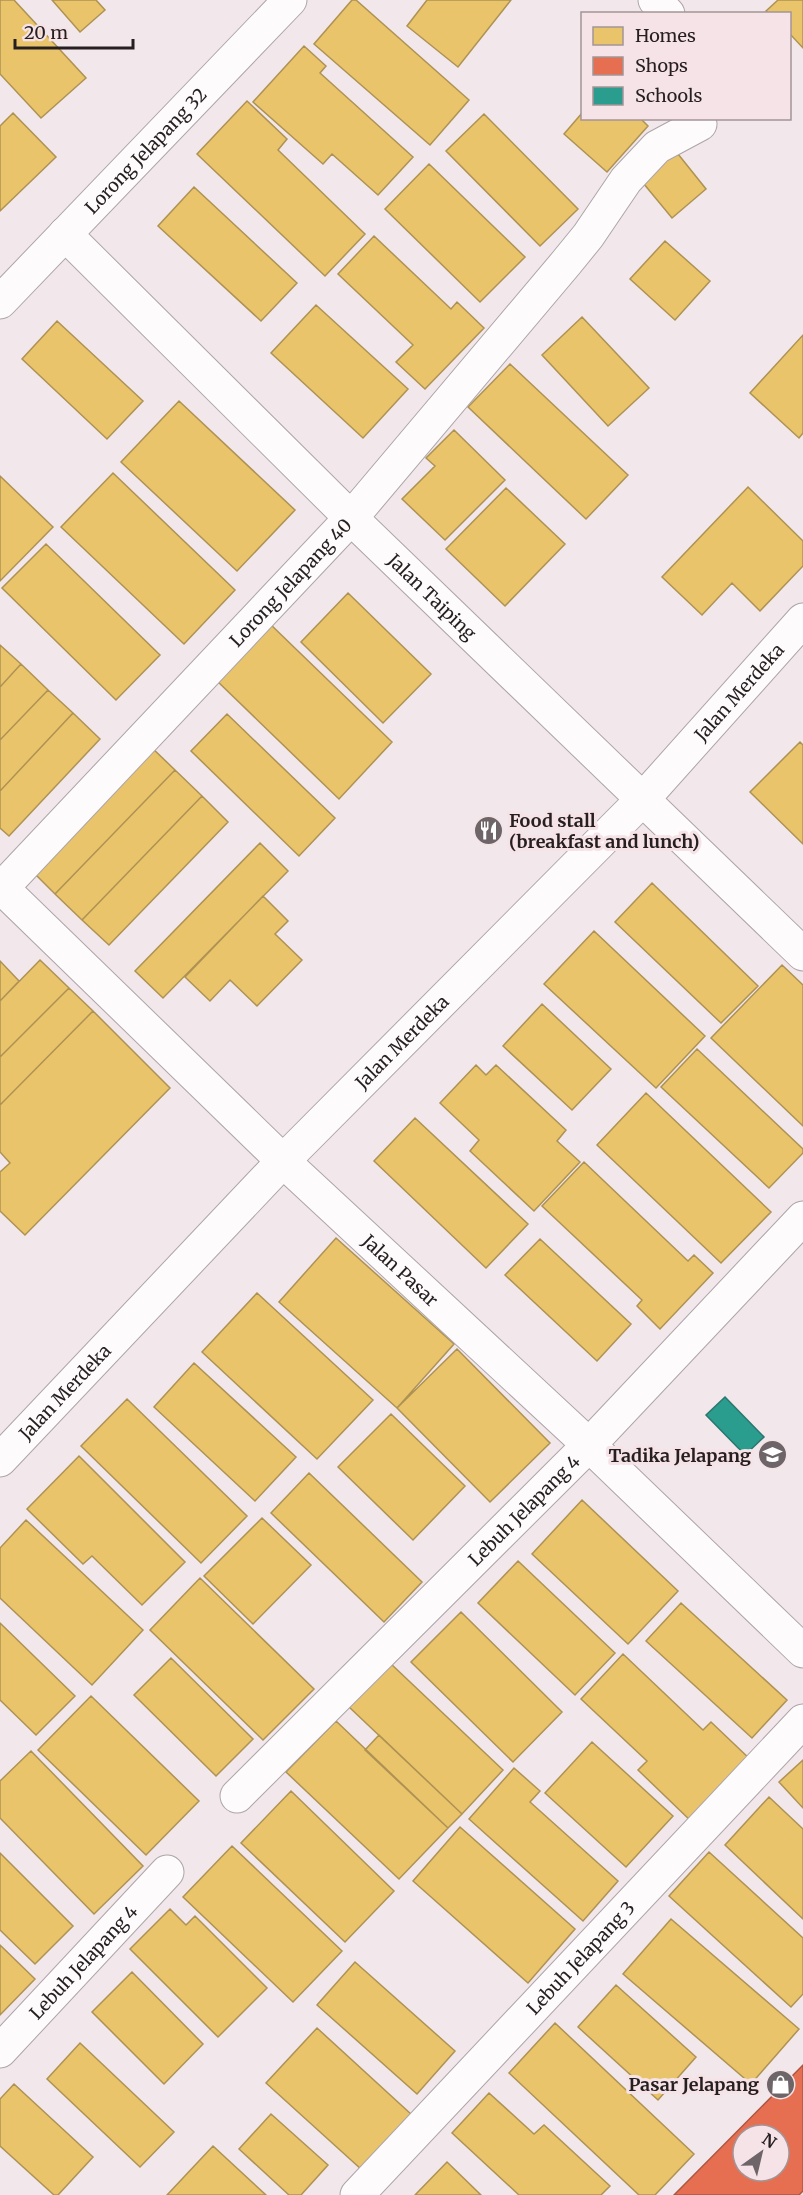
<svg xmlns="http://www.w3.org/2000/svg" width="803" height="2195" font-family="Merriweather,serif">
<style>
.homes{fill:#e9c46a;stroke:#ae9254;stroke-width:1.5}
.shops{fill:#e76f51;stroke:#ad5742;stroke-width:1.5;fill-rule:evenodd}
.schools{fill:#2a9d8f;stroke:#29776e;stroke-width:1.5}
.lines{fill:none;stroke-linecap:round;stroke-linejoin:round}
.minor-casing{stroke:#ada5a7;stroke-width:35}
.minor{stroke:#fdfbfc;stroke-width:33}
.labels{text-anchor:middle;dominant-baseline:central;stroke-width:6;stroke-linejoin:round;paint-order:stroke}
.street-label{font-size:18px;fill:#261f20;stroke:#f6e3e7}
.poi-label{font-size:18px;font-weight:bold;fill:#261f20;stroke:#f6e3e7;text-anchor:end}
</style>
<rect width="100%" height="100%" fill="#f2e7ea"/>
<!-- homes -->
<path class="homes" d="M 0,0 L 14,0 L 86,78 L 41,118 L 0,74 Z
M 52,0 L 96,0 L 105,10 L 80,32 Z
M 352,0 L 356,0 L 469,100 L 430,145 L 314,44 Z
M 427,0 L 511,0 L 458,67 L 407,26 Z
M 778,0 L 803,0 L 803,48 L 790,34 L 790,14 L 769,14 L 766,11 Z
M 304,46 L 326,66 L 320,73 L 413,157 L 378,195 L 332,154 L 323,164 L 253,102 Z
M 247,101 L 287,139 L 278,150 L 365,234 L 325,276 L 197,154 Z
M 13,113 L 56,157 L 0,211 L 0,126 Z
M 582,113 L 582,118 L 640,118 L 648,126 L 607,172 L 564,134 Z
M 484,114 L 578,209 L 540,246 L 446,151 Z
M 674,149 L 706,189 L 672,218 L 639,178 Z
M 429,164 L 525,257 L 480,302 L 385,209 Z
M 194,187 L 297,283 L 261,321 L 158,226 Z
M 374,236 L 451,309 L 457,302 L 484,328 L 425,389 L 396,362 L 413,345 L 338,274 Z
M 665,241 L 710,281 L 675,320 L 630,279 Z
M 316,305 L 408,389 L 363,438 L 271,353 Z
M 582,317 L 649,388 L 608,426 L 542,355 Z
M 57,321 L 143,401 L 107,439 L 22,359 Z
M 803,335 L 803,433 L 799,438 L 750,393 Z
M 510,364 L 628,475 L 586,519 L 468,407 Z
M 179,401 L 295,510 L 237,571 L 121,462 Z
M 454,430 L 505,480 L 445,540 L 402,499 L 435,466 L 426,458 Z
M 113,473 L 235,590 L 184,644 L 61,527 Z
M 0,476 L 53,527 L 0,581 Z
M 748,487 L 803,541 L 803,566 L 760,611 L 732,583 L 702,615 L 662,577 Z
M 506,488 L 565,544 L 505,606 L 446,549 Z
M 46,544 L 160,655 L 116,700 L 2,588 Z
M 348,593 L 431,674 L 383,723 L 301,642 Z
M 268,622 L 392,742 L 339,799 L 214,678 Z
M 0,645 L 21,664 L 0,687 Z
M 21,664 L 48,690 L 0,740 L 0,687 Z
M 48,690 L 73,713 L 0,791 L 0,740 Z
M 73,713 L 100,739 L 9,836 L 0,828 L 0,791 Z
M 227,714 L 335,818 L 299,856 L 191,751 Z
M 800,742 L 803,745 L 803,844 L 750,792 Z
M 148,744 L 175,770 L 55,894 L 28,867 Z
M 175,770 L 202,796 L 82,920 L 55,894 Z
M 202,796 L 228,822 L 109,945 L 82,920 Z
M 260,843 L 288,871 L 163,998 L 135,971 Z
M 652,883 L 758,986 L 721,1023 L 615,922 Z
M 263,896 L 288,921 L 275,934 L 302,960 L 257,1006 L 230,980 L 210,1001 L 185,977 Z
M 594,931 L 705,1036 L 656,1088 L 544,984 Z
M 40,960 L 69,988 L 0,1057 L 0,1001 Z
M 0,961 L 19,981 L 0,1001 Z
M 782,965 L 803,985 L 803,1126 L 711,1038 Z
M 69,988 L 93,1011 L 0,1105 L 0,1057 Z
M 542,1004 L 611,1069 L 572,1110 L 503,1046 Z
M 93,1011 L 170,1088 L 25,1235 L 0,1211 L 0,1172 L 10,1163 L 0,1152 L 0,1105 Z
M 697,1049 L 803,1149 L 803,1153 L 769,1188 L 661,1087 Z
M 476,1065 L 486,1075 L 496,1065 L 566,1130 L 557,1141 L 580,1162 L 534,1211 L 470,1151 L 479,1140 L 440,1103 Z
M 646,1093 L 771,1212 L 721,1263 L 597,1145 Z
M 415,1118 L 528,1224 L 486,1268 L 374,1161 Z
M 584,1162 L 688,1261 L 694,1255 L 713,1273 L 660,1329 L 637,1306 L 642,1300 L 542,1206 Z
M 336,1238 L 454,1344 L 397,1408 L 279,1302 Z
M 540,1239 L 631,1324 L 597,1361 L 505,1275 Z
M 257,1293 L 373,1400 L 317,1459 L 202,1352 Z
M 457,1349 L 550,1443 L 490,1502 L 397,1408 Z
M 194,1363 L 296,1457 L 255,1501 L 154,1407 Z
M 127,1399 L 247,1516 L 201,1563 L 81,1446 Z
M 391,1414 L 465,1486 L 413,1540 L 338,1467 Z
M 79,1456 L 185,1562 L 142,1605 L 92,1556 L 83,1564 L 27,1509 Z
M 309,1473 L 422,1582 L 384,1622 L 271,1513 Z
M 582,1500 L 678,1591 L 628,1644 L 532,1554 Z
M 262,1518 L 311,1565 L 253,1624 L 204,1576 Z
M 26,1520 L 143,1630 L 92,1685 L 0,1598 L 0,1548 Z
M 518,1561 L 615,1653 L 575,1695 L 478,1603 Z
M 200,1578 L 314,1689 L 263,1740 L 150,1630 Z
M 681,1603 L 787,1700 L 752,1738 L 646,1641 Z
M 461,1612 L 562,1712 L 513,1762 L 411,1662 Z
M 0,1623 L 75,1696 L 36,1735 L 0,1700 Z
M 623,1654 L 703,1730 L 711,1722 L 753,1762 L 694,1824 L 638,1770 L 647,1761 L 581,1699 Z
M 171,1658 L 253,1739 L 216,1776 L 134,1695 Z
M 390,1663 L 503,1770 L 462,1814 L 348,1706 Z
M 91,1696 L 199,1801 L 146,1855 L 38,1750 Z
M 336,1721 L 448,1828 L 399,1879 L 286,1772 Z
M 379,1735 L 462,1814 L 448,1828 L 365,1750 Z
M 592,1742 L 673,1816 L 626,1867 L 545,1793 Z
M 31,1751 L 143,1866 L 94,1914 L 0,1818 L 0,1781 Z
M 803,1760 L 803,1808 L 779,1782 Z
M 514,1768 L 540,1791 L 530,1802 L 618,1881 L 583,1921 L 469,1819 Z
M 291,1791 L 394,1891 L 345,1942 L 241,1843 Z
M 769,1797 L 803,1829 L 803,1919 L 725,1845 Z
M 460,1827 L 575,1929 L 528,1983 L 413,1881 Z
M 232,1846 L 342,1951 L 293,2002 L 183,1897 Z
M 709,1852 L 803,1938 L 803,1994 L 791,2007 L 669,1896 Z
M 0,1853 L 73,1926 L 35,1964 L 0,1930 Z
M 170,1909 L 186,1925 L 195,1916 L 267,1988 L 218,2037 L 130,1949 Z
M 671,1919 L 799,2029 L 751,2084 L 623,1974 Z
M 0,1945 L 35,1979 L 0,2015 Z
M 355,1962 L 455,2051 L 417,2094 L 317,2005 Z
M 132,1972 L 203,2044 L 164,2084 L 92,2012 Z
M 616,1985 L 696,2057 L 658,2100 L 578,2027 Z
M 555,2023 L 694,2154 L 655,2195 L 639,2195 L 509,2073 Z
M 317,2028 L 412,2115 L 362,2170 L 266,2083 Z
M 80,2043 L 174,2132 L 140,2167 L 47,2079 Z
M 14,2084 L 93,2157 L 58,2195 L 54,2195 L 0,2146 L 0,2099 Z
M 489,2093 L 534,2134 L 544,2125 L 610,2186 L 601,2195 L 519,2195 L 452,2133 Z
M 271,2114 L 328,2165 L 301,2195 L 289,2195 L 239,2149 Z
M 213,2146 L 266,2195 L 167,2195 Z
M 447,2162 L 481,2195 L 415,2195 Z"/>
<!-- shops -->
<path class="shops" d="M 803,2065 L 803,2191 L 799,2195 L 674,2195 ZM 743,2135 L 779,2135 L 779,2171 L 743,2171 Z"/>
<!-- schools -->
<path class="schools" d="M 725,1397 L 764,1437 L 745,1455 L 706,1415 Z"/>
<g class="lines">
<defs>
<g id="minor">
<path d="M 655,0 L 668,14"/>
<path id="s1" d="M 65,234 L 351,518 L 803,954"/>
<path id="s2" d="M 0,302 L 290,0"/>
<path id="s3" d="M 0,886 L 283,1161 L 589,1445 L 803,1651"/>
<path id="s4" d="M 0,890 L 351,518 L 566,263 L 588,236 L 626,180 L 657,147 L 700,124"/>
<path id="s5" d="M 0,1460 L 283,1161 L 643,799 L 803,620"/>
<path id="s6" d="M 237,1796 L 589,1445 L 803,1218"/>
<path id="s7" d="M 0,2051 L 167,1872"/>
<path id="s8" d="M 357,2195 L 803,1721"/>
</g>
</defs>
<!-- minor casing -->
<use href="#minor" class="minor-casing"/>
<!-- minor -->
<use href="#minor" class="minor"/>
</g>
<!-- icons -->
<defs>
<symbol id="restaurant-disc" viewBox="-11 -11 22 22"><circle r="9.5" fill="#6d6567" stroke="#f6e3e7"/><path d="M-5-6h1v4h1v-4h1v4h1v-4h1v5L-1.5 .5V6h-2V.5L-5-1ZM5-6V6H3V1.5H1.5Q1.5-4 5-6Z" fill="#fff"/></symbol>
<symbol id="school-disc" viewBox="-11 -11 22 22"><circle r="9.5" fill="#6d6567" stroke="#f6e3e7"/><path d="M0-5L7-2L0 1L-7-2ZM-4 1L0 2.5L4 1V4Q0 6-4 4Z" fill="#fff"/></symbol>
<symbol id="shop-disc" viewBox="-11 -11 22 22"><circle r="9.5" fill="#6d6567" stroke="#f6e3e7"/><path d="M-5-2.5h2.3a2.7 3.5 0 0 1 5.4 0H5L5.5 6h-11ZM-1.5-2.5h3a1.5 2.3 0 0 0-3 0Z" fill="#fff"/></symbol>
</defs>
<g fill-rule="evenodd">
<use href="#restaurant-disc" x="472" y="814" width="33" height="33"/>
<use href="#school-disc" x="756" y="1438" width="33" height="33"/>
<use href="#shop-disc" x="764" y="2068" width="33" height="33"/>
</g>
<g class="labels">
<!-- street labels -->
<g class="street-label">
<text stroke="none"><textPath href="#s2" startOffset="210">Lorong Jelapang 32</textPath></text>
<text stroke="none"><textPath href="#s4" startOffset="423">Lorong Jelapang 40</textPath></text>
<text stroke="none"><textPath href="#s1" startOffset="516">Jalan Taiping</textPath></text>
<text stroke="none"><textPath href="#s5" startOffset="1066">Jalan Merdeka</textPath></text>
<text stroke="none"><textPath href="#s5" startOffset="580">Jalan Merdeka</textPath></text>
<text stroke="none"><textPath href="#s3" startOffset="555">Jalan Pasar</textPath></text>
<text stroke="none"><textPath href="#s5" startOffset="94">Jalan Merdeka</textPath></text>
<text stroke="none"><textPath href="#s6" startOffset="405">Lebuh Jelapang 4</textPath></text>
<text stroke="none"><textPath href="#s8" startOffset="326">Lebuh Jelapang 3</textPath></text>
<text stroke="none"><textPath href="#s7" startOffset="122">Lebuh Jelapang 4</textPath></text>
</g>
<!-- poi labels -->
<g class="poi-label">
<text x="509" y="820" text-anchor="start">Food stall<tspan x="509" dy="21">(breakfast and lunch)</tspan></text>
<text x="751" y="1455">Tadika Jelapang</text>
<text x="759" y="2084">Pasar Jelapang</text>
</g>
</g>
<!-- legend -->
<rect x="581" y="12" width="210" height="108" fill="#f6e3e7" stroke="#a39597" stroke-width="1.5"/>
<rect x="593" y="27" width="30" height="18" fill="#e9c46a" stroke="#a39597" stroke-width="1.5"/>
<text x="635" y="42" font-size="18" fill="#261f20">Homes</text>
<rect x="593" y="57" width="30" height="18" fill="#e76f51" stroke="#a39597" stroke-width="1.5"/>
<text x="635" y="72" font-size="18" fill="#261f20">Shops</text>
<rect x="593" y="87" width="30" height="18" fill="#2a9d8f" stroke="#a39597" stroke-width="1.5"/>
<text x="635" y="102" font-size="18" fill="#261f20">Schools</text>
<!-- north arrow -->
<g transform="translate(761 2153) rotate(34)"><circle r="28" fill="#f6e3e7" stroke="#a39597" stroke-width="1.5"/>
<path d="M0-4.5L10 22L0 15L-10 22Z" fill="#6d6567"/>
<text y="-9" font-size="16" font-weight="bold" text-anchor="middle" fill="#261f20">N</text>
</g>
<!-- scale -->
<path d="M15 39v9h118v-9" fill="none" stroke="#261f20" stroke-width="3"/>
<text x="24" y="39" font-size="18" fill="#261f20" stroke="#f6e3e7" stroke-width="4.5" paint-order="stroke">20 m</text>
</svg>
